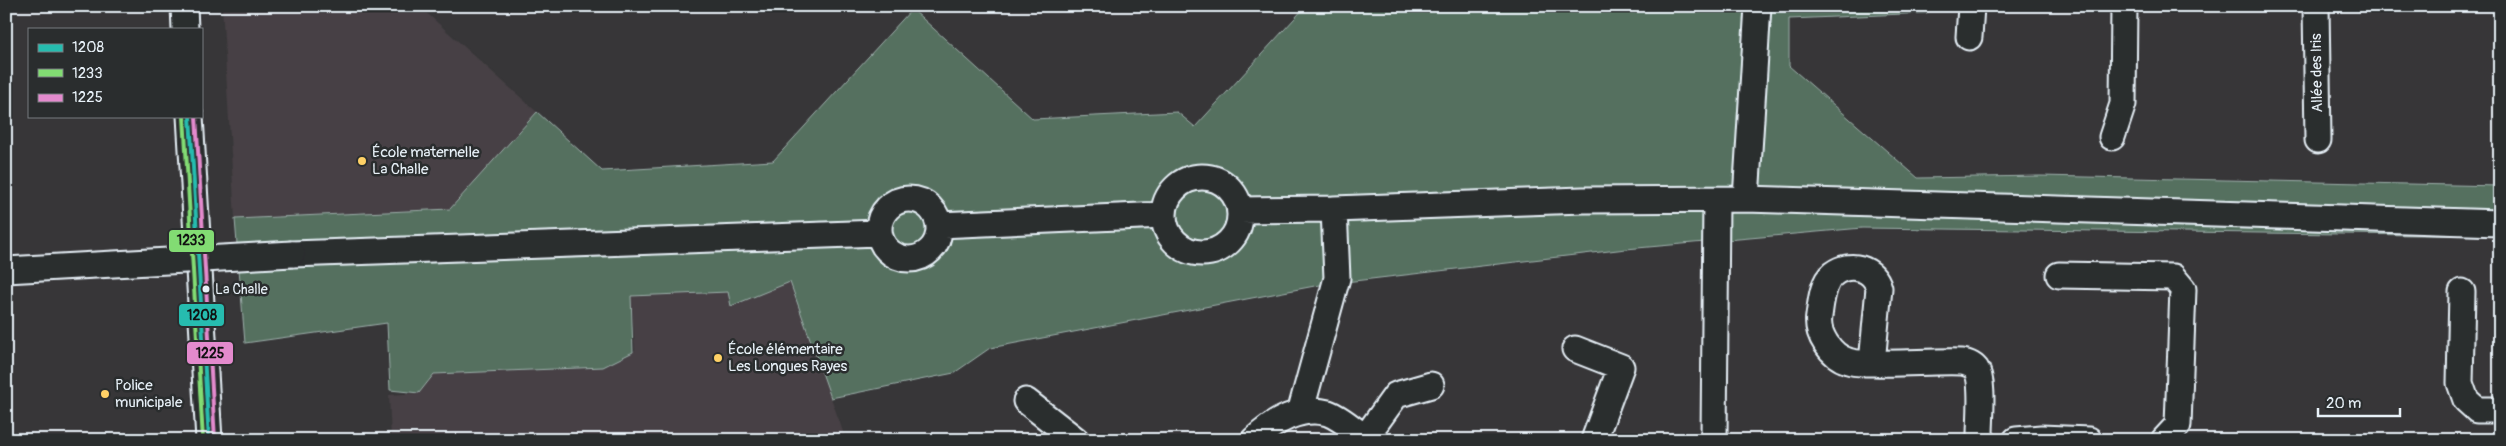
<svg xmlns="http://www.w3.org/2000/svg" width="2506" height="446" font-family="Pangolin,sans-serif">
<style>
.built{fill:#464044}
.green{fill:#55705f;stroke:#9eb0ac}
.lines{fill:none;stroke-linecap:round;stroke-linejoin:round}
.street-casing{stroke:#e8f1f8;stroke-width:29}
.street{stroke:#2a2d2e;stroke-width:25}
.street-bridge-casing{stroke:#e8f1f8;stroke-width:29;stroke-linecap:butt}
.street-bridge{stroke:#2a2d2e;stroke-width:25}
.bus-1-casing{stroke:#2a2d2e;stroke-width:8}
.bus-2-casing{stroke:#2a2d2e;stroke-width:8}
.bus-3-casing{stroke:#2a2d2e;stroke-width:8}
.bus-1{stroke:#26bcaf;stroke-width:4}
.bus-2{stroke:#82dc73;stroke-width:4}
.bus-3{stroke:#e38acd;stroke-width:4}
.poi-dot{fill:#ffd166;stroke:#2a2d2e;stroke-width:2}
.bus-dot{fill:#e8f1f8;stroke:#2a2d2e;stroke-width:2}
.labels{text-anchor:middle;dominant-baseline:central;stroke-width:5;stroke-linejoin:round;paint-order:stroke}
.bus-label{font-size:14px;fill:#e8f1f8;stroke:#2a2d2e;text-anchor:start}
.street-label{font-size:15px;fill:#e8f1f8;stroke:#2a2d2e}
.poi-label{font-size:15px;fill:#e8f1f8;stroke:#2a2d2e;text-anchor:start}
.line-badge{stroke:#2a2d2e;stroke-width:2}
.pale-badge-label{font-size:14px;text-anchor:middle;font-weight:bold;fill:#111}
</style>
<rect width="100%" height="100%" fill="#373638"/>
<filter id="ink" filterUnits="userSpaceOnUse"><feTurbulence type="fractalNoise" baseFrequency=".02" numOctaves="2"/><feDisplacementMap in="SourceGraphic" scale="10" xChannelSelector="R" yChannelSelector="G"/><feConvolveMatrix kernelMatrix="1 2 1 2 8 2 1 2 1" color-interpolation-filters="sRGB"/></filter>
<g filter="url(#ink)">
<!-- built -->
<path class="built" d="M 222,6 L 419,6 L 537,112 L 450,209 L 235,219 Z
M 790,282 L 846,440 L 391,440 L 389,395 L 419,393 L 434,374 L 603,366 L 635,350 L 631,296 L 728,292 L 732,305 Z"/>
<!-- green -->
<path class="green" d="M 1306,6 L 1927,6 L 1927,13 L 1789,19 L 1789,66 L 1918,178 L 2040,176 L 2500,186 L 2500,236 L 1862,228 L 1626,249 L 1320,285 L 990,348 L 954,373 L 831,398 L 790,282 L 731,306 L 728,292 L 631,296 L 633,352 L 603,367 L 434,374 L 419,393 L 390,390 L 387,323 L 245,343 L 235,219 L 450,209 L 537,112 L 602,171 L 773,161 L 912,9 L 1033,119 L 1177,112 L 1195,127 Z"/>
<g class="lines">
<defs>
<path id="street" d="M 184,6 L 185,29
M 2316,6 L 2318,140
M 1969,37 L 1971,6
M 190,116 L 209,440
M 2112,137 L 2123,104 L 2124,6
M1164 215a38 38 0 1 1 76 0a38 38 0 1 1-76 0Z
M 1746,199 L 1758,6
M879 229a30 30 0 1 1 60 0a30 30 0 1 1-60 0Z
M 1334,209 L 1583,200 L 1746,199 L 2500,223
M 1240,210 L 1334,209 L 1337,278 L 1300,413
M 939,225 L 1164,215
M 292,254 L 879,233
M 2059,275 L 2173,277 L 2183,289 L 2178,425 L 2164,440
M 2462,292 L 2460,383 L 2466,400 L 2477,410 L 2500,410
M 1575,349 L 1621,367 L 1594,440
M 1872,363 L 1879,288 C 1874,268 1850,261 1833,274 C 1822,283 1821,303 1819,316 C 1816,334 1831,356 1848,361 C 1856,364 1866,363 1874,363 C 1904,364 1933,361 1962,362 C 1967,363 1972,364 1976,369 C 1984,381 1980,419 1980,435 L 1983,440
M 1026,401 L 1076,440
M 1365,438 L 1396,395 L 1431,385
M 1254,440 C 1273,422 1301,405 1328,413 C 1342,418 1356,432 1368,440
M 1714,440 L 1716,200
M 2016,440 L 2041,438 L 2089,440"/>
</defs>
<!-- street casing -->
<use href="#street" class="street-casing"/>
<!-- street -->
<use href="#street" class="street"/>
<defs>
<path id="street-bridge" d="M 6,270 L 292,254"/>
</defs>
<!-- street-bridge casing -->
<use href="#street-bridge" class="street-bridge-casing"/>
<!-- street-bridge -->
<use href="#street-bridge" class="street-bridge"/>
<defs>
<path id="bus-1" d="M 190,116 L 209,440"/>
<path id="bus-2" d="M 184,116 L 203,440"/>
<path id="bus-3" d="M 196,116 L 215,440"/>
</defs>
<!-- bus-1 casing -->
<use href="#bus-1" class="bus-1-casing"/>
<!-- bus-2 casing -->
<use href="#bus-2" class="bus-2-casing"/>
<!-- bus-3 casing -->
<use href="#bus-3" class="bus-3-casing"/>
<!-- bus-1 -->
<use href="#bus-1" class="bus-1"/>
<!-- bus-2 -->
<use href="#bus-2" class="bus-2"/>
<!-- bus-3 -->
<use href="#bus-3" class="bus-3"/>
</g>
</g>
<!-- markers -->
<g class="poi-dot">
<circle cx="362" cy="161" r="5"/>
<circle cx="718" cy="358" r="5"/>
<circle cx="105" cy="394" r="5"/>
</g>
<circle class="bus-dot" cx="206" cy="289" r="4.5"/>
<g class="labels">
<!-- bus labels -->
<g class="bus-label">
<text x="215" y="289">La Challe</text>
</g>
<!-- street labels -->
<g class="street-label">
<text transform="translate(2317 73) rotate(-91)">Allée des Iris</text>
</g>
<!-- poi labels -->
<g class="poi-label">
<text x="372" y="152">École maternelle<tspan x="372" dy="17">La Challe</tspan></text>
<text x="728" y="349">École élémentaire<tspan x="728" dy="17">Les Longues Rayes</tspan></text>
<text x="115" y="385">Police<tspan x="115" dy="17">municipale</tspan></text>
</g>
</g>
<g class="line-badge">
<rect x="168" y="229" width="47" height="24" rx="5" fill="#82dc73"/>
<rect x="178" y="303" width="47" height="24" rx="5" fill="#26bcaf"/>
<rect x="186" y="341" width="48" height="24" rx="5" fill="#e38acd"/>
</g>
<g class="pale-badge-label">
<text x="191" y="245">1233</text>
<text x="202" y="320">1208</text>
<text x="210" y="358">1225</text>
</g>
<!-- margin -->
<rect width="2506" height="446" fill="none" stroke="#2a2d2e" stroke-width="25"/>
<rect x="12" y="12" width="2481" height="421" fill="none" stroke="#e8f1f8" stroke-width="2" filter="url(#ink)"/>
<!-- legend -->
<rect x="28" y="28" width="175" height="90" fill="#2a2d2e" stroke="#767b7f"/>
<rect x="38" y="44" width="25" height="8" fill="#26bcaf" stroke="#767b7f"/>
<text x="72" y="52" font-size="15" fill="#e8f1f8">1208</text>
<rect x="38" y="69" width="25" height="8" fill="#82dc73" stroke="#767b7f"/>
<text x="72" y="78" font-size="15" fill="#e8f1f8">1233</text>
<rect x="38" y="94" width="25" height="8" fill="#e38acd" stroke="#767b7f"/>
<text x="72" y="102" font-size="15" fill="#e8f1f8">1225</text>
<!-- scale -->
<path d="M2318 408v8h82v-8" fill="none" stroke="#e8f1f8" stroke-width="2.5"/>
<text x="2326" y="408" font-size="15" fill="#e8f1f8" stroke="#2a2d2e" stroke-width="4" paint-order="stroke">20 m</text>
</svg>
